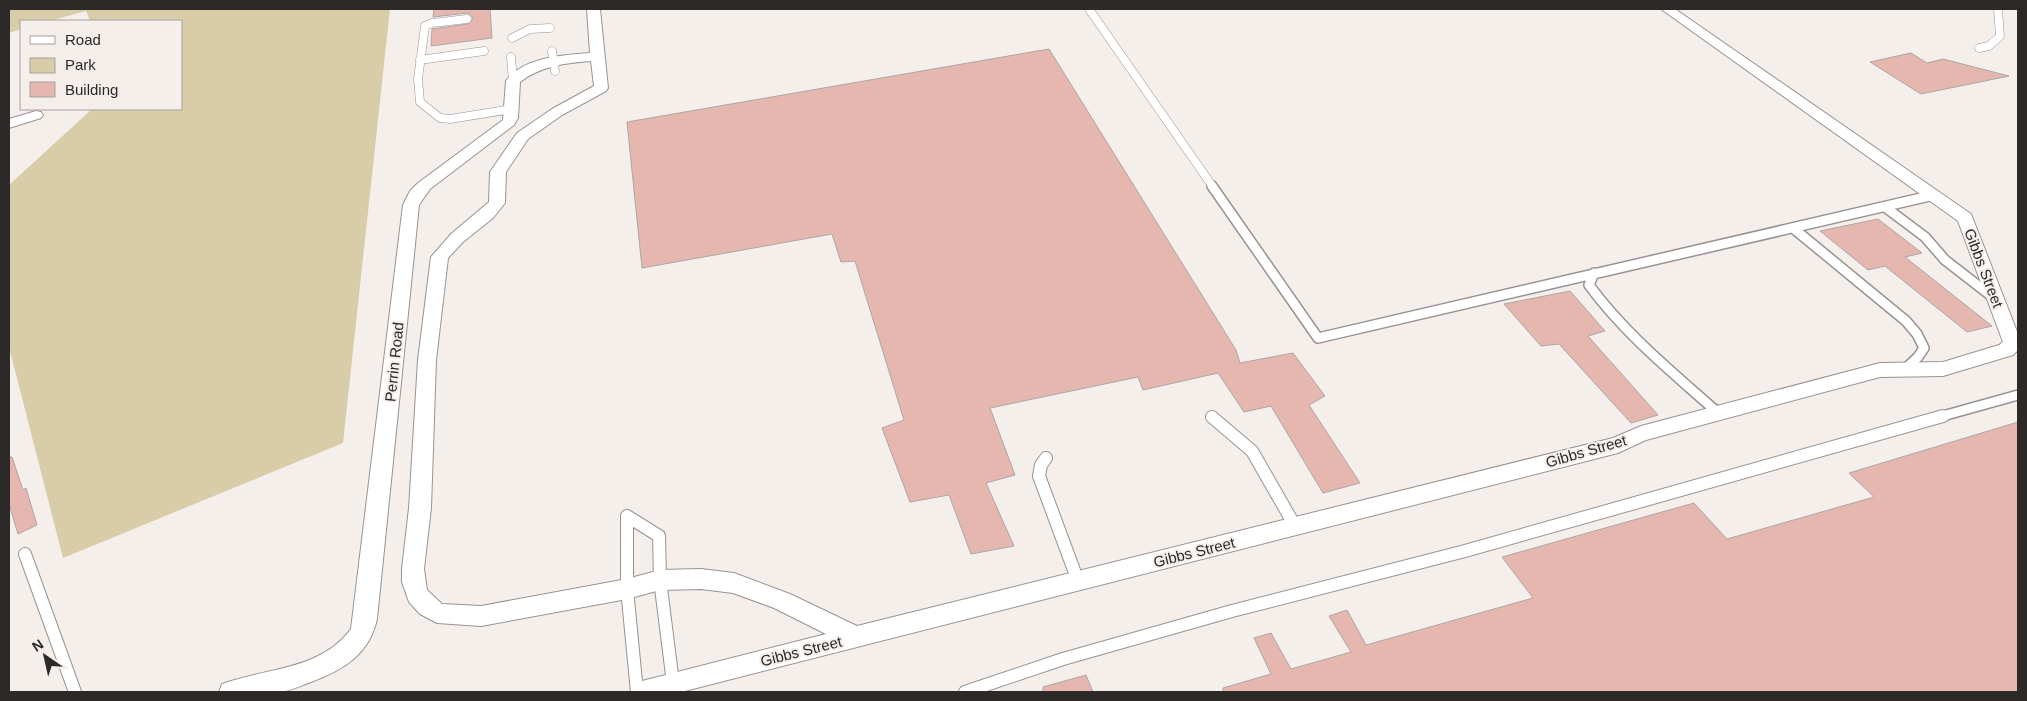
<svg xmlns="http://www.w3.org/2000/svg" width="2027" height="701" font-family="Helvetica,sans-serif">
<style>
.green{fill:#d8cda8}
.building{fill:#e5b7af;stroke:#aca6a5}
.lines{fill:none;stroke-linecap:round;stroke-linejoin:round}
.service-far2-casing{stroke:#989391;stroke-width:9}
.service-far1-casing{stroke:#989391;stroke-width:12}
.service-casing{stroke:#989391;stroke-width:14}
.minor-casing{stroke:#989391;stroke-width:2}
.service-far2{stroke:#fff;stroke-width:8}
.service-far1{stroke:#fff;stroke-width:9}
.service{stroke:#fff;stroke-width:12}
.minor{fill:#fff;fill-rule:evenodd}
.labels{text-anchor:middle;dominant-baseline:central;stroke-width:4;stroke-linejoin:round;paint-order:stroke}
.street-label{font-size:15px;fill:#2c2928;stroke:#f5efec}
</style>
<rect width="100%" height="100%" fill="#f5efec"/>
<!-- green -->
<path class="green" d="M 9,9 L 390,9 L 343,443 L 63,558 L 9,347 L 9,185 L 92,109 L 181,109 L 181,21 L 90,21 L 86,11 L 49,21 L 21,21 L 21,29 L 9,33 Z"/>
<!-- building -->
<path class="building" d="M 434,9 L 490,9 L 492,38 L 431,46 L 432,29 L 468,24 L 473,19 L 471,15 L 467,13 L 433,17 Z
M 1049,49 L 1236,350 L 1240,363 L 1293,353 L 1325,396 L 1309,405 L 1360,483 L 1323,493 L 1271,406 L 1244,412 L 1218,373 L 1143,390 L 1138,377 L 990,408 L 1015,475 L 986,483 L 1014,546 L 971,554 L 949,495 L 910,502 L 882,428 L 904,420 L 855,261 L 841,262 L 832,234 L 642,268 L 627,122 Z
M 1911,53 L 1927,63 L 1943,59 L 2009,76 L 1921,94 L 1870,62 Z
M 1878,219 L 1922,253 L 1905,257 L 1992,326 L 1967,332 L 1885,266 L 1868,270 L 1820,231 Z
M 1570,291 L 1605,331 L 1588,336 L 1658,415 L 1631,423 L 1559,344 L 1541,346 L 1504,304 Z
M 2018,422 L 2018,692 L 1223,692 L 1223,688 L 1271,674 L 1254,638 L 1271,633 L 1291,669 L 1351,652 L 1329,616 L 1347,610 L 1366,645 L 1533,598 L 1502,557 L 1694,503 L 1727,539 L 1874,497 L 1849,473 Z
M 9,457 L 12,457 L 23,490 L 26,488 L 37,525 L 18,534 L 9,504 Z
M 1086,675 L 1093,692 L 1043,692 L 1043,687 Z"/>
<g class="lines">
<defs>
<path id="service-far2" d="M 1089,9 L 1213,187
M 467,19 L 432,23 L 425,26 L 418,79 L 420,102 L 440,118 L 450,119 L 512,109
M 512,38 L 530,29 L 550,28
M 1979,48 L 1989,46 L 2000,36 L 1998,9
M 552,51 L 555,71
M 511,57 L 513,81
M 420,60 L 484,51"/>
<path id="service-far1" d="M 1212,186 L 1318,338 L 1934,195
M 1885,207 L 1925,237 L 1945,260 L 1994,298
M 1793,228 L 1906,321 L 1917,334 L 1924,348 L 1918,357 L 1904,370
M 1594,273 L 1589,285 C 1625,334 1672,372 1717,412
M 1939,417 L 2018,395"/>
<path id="service" d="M 1212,417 L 1252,451 L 1295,526
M 1046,458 L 1041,465 L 1039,476 L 1078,581
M 627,516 L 659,536 L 660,580 L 673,683 L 671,692
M 627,516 L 627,589 L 637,692
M 25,554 L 75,692
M 965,692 L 1063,659 L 1232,611 L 1465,551 L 1943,416"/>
<path id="minor" d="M 587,9 L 600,9 L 608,88 L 606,91 L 562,115 L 528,139 L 506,172 L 505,203 L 493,218 L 463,242 L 448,258 L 436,360 L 431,508 L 424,569 L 427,590 L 442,604 L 481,606 L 627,579 L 660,570 L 701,569 L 734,573 L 790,594 L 857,626 L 1613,438 L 1641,426 L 1880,363 L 1943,362 L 1999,345 L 2003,342 L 1958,221 L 1661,9 L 1675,9 L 1971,214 L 2018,334 L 2018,350 L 2013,355 L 1943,376 L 1880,377 L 1646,440 L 1618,453 L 681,692 L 630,692 L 633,684 L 642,681 L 826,634 L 774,608 L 733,593 L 701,589 L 660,590 L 627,599 L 481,626 L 437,623 L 420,614 L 409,602 L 402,582 L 402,569 L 409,508 L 418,360 L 431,257 L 451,234 L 489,202 L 490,172 L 517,133 L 552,109 L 594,86 L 591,61 C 565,63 541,66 520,82 L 518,118 L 514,125 L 430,189 L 419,205 L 377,619 C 369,655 343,670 311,682 C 300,686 288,692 277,692 C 258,693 238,692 219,692 L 222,684 C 268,667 319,671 351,629 L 403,205 L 410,191 L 418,183 L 503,120 L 506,81 C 523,57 564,55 590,53 Z
M 36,111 L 41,112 L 43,115 L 41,118 L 9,128 L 9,119 Z"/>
</defs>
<!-- service-far2 casing -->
<use href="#service-far2" class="service-far2-casing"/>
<!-- service-far1 casing -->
<use href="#service-far1" class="service-far1-casing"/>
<!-- service casing -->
<use href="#service" class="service-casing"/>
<!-- minor casing -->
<use href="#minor" class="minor-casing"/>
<!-- service-far2 -->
<use href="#service-far2" class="service-far2"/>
<!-- service-far1 -->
<use href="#service-far1" class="service-far1"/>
<!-- service -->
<use href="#service" class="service"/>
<!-- minor -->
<use href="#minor" class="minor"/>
</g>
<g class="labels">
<!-- street labels -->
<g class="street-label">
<text transform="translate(1984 268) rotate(69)">Gibbs Street</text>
<text transform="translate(394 362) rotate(-84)">Perrin Road</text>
<text transform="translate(1586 451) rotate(-16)">Gibbs Street</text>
<text transform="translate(1194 552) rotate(-14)">Gibbs Street</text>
<text transform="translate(801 651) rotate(-14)">Gibbs Street</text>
</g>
</g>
<!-- border -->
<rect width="2027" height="701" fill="none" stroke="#2c2928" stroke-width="20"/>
<!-- legend -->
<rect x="20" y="20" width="162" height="90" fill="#f5efec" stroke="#a5a09e"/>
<rect x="30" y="36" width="25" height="8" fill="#ffffff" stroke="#a5a09e"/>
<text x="65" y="45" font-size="15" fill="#2c2928">Road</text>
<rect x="30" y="58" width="25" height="15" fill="#d8cda8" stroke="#a5a09e"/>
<text x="65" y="70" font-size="15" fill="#2c2928">Park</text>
<rect x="30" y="82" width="25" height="15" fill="#e5b7af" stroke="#a5a09e"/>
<text x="65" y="95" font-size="15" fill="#2c2928">Building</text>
<!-- north arrow -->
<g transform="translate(45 656) rotate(326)" stroke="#f5efec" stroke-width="4" paint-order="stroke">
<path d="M0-4L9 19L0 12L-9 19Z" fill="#2c2928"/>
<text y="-8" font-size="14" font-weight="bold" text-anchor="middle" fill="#2c2928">N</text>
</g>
</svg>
